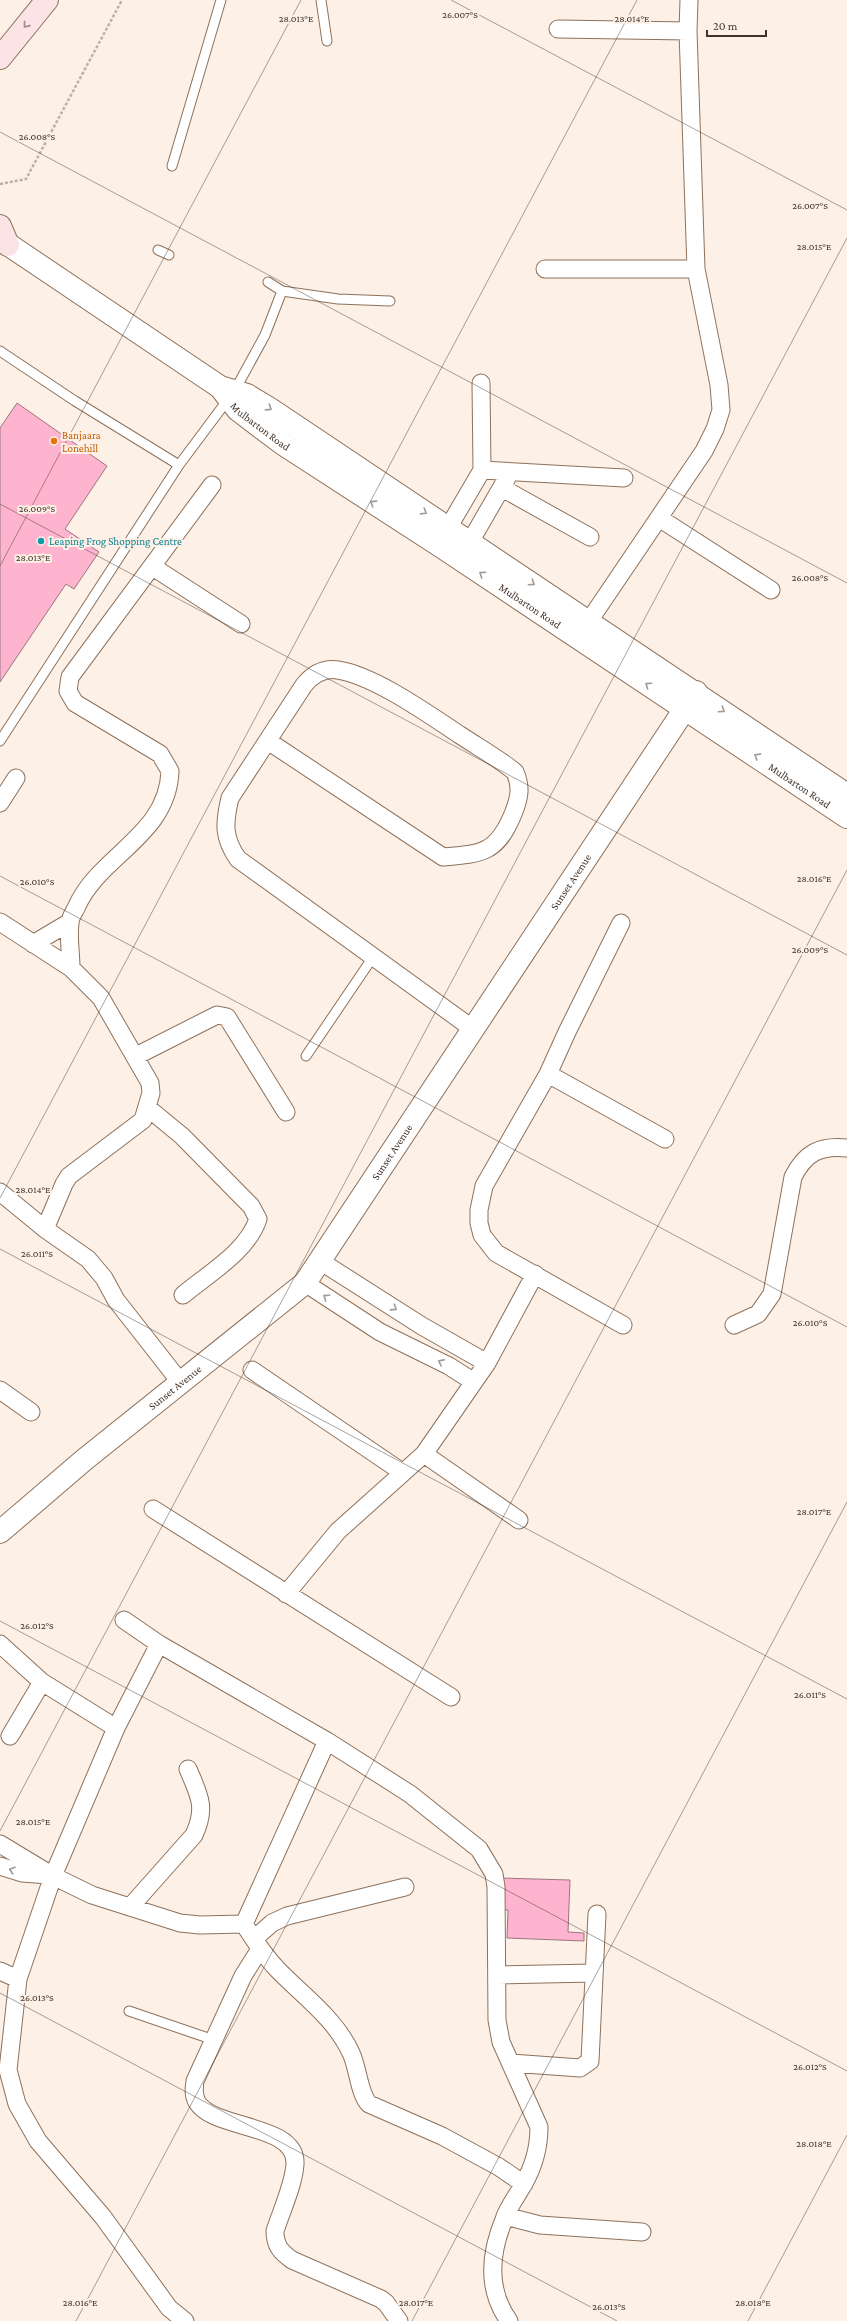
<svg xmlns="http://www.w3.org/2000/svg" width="847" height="2321" font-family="'Crimson Pro',serif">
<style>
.building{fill:#feb4ce;stroke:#9a7581}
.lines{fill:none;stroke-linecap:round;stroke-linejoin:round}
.service-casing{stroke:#8e715a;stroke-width:11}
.minor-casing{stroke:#8e715a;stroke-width:19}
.tertiary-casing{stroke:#8e715a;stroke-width:24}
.secondary-casing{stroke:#8e715a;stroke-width:24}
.path{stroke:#bdb0a7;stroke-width:2.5;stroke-dasharray:3 2;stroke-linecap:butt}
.service{stroke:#fff;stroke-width:9}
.minor{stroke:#fff;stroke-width:17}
.tertiary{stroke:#fff;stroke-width:22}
.secondary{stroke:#fce4e6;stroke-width:22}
.oneway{stroke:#9e8c88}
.oneway2{stroke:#a09994}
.ticks{fill:none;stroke:#40332a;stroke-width:1;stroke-opacity:0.45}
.food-dot{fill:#e8710a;stroke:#fdf0e6;stroke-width:1.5}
.culture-dot{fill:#0f9aa8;stroke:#fdf0e6;stroke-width:1.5}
.labels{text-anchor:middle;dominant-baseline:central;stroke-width:4;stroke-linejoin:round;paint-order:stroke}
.street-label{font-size:11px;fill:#40332a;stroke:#fdf0e6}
.food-label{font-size:11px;fill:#c56008;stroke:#fdf0e6;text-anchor:start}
.culture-label{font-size:11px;fill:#0d838f;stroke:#fdf0e6;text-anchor:start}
.ticks-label{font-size:10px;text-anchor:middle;fill:#40332a;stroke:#fdf0e6;stroke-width:4;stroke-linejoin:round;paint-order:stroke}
</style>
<rect width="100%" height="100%" fill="#fdf0e6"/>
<!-- building -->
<path class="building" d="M 17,403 L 107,466 L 65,529 L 99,552 L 74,589 L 66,584 L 0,682 L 0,428 Z
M 500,1878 L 570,1880 L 568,1932 L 584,1933 L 584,1941 L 507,1938 L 508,1910 L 499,1910 Z"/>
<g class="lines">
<defs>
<path id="service" d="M 321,0 L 327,41
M 172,166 L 221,0
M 158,250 L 169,255
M 282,291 L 338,299 L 390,301
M 0,351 L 75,401 L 179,465
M 0,741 L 179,465 L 235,390 L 265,335 L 282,291 L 268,282
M 306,1056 L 373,957
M 129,2011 L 214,2040"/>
<path id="minor" d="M 558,29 L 688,31
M 545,269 L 696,269
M 482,470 L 624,478
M 502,488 L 590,537
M 659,518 L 771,590
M 448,528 L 482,470 L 481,383
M 470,542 L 507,478
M 153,567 L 241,624
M 589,621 L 704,451 L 715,429 L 721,410 L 719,385 L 696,269 L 688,31 L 689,0
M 268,741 L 443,857 C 482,854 497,853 513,814 C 519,799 522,788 515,772 C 498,758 478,747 460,735 C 428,714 375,676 338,670 C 324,668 313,674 304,685 L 230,798 C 224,823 223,838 238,859 L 473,1029
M 0,803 L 16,778
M 0,922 L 71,968 L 101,998 L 150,1083 L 151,1093 L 143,1120 L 69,1176 L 64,1184 L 45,1229
M 621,923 L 567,1032 L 548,1074 L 484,1186 L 479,1210 L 479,1223 L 482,1235 L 496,1253 L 623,1325
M 33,944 L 70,922
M 71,968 C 71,954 68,937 70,923 C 70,917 75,911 77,906 C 100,855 168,835 170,771 L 160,754 L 75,703 L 68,691 L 70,677 L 212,485
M 136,1056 L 217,1015 L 227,1017 L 286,1112
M 548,1074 L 665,1139
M 148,1108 L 182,1136 L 251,1206 L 258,1219 C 247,1252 209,1273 183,1295
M 0,1192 L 45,1229 L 88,1259 L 104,1278 L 116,1300 L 181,1383
M 320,1261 L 422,1326 L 487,1363
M 305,1283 L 380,1332 L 449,1366 L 474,1382
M 734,1325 L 758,1314 L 772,1294 L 793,1177 C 805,1153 820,1145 847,1148
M 252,1370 L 402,1472
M 0,1390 L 31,1412
M 424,1454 L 519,1520
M 153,1509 L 451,1697
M 286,1594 L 338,1531 L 424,1454 L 487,1363 L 535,1274
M 124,1620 L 159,1644 L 327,1741 L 410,1794 L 479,1849 L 494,1874 L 496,1887 L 497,2020 L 501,2042 L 539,2127 C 539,2147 533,2168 523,2185 C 517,2196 509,2206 505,2217 C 490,2252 486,2289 509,2321
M 0,1644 L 42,1682 L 116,1728
M 159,1644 L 116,1728 L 53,1876 L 18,1979 L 8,2070 L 17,2104 L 38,2141 L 103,2217 L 169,2308 L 185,2321
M 10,1736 L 42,1682
M 0,1844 L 53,1876 L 92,1895 L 180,1923 L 200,1925 L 244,1924
M 0,1866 L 22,1873 L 49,1875
M 131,1906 L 194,1835 C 207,1807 199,1795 188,1769
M 244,1924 C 254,1940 264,1955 277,1969 C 303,1996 335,2018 351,2053 C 358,2067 359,2094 369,2104 L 442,2136 L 499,2167 L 524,2184
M 244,1924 L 327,1741
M 254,1939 L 272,1923 L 287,1916 L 405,1887
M 260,1949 L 243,1976 L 195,2081 C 194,2088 193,2095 197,2102 C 213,2130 297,2123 295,2164 C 294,2184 281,2212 275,2231 C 275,2246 281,2252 292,2260 L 381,2299 L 386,2303 L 399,2321
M 0,1971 L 18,1979
M 497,1975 L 594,1973
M 511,2063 L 580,2068 L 590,2061 L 597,1914
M 505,2216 L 540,2225 L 642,2232"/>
<g id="tertiary">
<path id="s1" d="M 0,239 L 220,387 L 238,410 L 283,444 L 442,547 L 847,817"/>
<path d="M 220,387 L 247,395 L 270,409 L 847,795"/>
<path id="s2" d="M 0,1532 L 84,1460 L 305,1283 L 696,692"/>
</g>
<path id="secondary" d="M 0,58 L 47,0
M 0,226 L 8,245"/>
</defs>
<!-- service casing -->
<use href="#service" class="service-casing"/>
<!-- minor casing -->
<use href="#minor" class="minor-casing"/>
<!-- tertiary casing -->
<use href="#tertiary" class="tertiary-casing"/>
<!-- secondary casing -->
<use href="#secondary" class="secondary-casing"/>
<!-- path -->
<path class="path" d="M 0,184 L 26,179 L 122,0"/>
<!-- service -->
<use href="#service" class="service"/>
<!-- minor -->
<use href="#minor" class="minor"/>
<!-- tertiary -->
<use href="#tertiary" class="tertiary"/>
<!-- secondary -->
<use href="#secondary" class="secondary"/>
</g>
<!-- one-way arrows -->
<defs><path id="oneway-chevron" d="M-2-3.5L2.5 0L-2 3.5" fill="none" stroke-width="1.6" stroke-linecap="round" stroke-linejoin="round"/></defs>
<use class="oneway" href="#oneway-chevron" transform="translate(26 25) rotate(129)"/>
<g class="oneway2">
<use href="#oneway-chevron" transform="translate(269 408) rotate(33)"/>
<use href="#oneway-chevron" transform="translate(373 503) rotate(-147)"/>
<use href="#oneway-chevron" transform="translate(424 512) rotate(32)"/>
<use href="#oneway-chevron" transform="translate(482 574) rotate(-146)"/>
<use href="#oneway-chevron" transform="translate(532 583) rotate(34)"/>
<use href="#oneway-chevron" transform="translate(648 685) rotate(-146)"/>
<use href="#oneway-chevron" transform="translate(722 710) rotate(34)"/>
<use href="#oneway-chevron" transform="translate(757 756) rotate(-148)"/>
<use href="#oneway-chevron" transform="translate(326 1297) rotate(-146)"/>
<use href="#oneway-chevron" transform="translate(394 1308) rotate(33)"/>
<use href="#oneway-chevron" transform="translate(441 1362) rotate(-153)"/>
<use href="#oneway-chevron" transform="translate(12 1870) rotate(-162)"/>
</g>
<!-- ticks -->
<path class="ticks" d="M 451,0 L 847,210M 0,132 L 847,583M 0,504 L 847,955M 0,566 L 301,0M 0,876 L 847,1327M 0,1198 L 637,0M 0,1249 L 847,1699M 0,1621 L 847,2071M 0,1831 L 847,238M 0,1993 L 617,2321M 76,2321 L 847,870M 412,2321 L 847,1502M 748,2321 L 847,2135"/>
<!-- markers -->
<circle class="food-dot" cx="54" cy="441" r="4"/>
<circle class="culture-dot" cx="41" cy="541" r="4"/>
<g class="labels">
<!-- street labels -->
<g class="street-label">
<text stroke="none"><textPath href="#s1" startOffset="322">Mulbarton Road</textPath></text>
<text stroke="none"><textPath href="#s1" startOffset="646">Mulbarton Road</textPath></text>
<text stroke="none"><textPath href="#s1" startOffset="970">Mulbarton Road</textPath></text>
<text stroke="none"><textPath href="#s2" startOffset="875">Sunset Avenue</textPath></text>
<text stroke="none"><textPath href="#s2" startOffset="551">Sunset Avenue</textPath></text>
<text stroke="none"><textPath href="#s2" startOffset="227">Sunset Avenue</textPath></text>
</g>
<!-- food labels -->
<g class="food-label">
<text x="62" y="435">Banjaara<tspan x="62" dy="13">Lonehill</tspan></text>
</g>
<!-- culture labels -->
<g class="culture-label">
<text x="49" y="541">Leaping Frog Shopping Centre</text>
</g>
</g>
<g class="ticks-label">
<text x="460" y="18">26.007°S</text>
<text x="296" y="22">28.013°E</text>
<text x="632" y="22">28.014°E</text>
<text x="37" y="140">26.008°S</text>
<text x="810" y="209">26.007°S</text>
<text x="814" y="250">28.015°E</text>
<text x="37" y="512">26.009°S</text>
<text x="33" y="561">28.013°E</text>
<text x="810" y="581">26.008°S</text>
<text x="814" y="882">28.016°E</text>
<text x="37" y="885">26.010°S</text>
<text x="810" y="953">26.009°S</text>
<text x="33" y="1193">28.014°E</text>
<text x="37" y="1257">26.011°S</text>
<text x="810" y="1326">26.010°S</text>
<text x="814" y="1515">28.017°E</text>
<text x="37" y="1629">26.012°S</text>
<text x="810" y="1698">26.011°S</text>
<text x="33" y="1825">28.015°E</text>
<text x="37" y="2001">26.013°S</text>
<text x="810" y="2070">26.012°S</text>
<text x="814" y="2147">28.018°E</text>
<text x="80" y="2306">28.016°E</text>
<text x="416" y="2306">28.017°E</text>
<text x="753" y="2306">28.018°E</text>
<text x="609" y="2310">26.013°S</text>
</g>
<!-- scale -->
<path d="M707 30v6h59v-6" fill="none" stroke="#40332a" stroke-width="2"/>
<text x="713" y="30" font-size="12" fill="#40332a" stroke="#fdf0e6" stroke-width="3" paint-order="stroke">20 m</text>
</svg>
